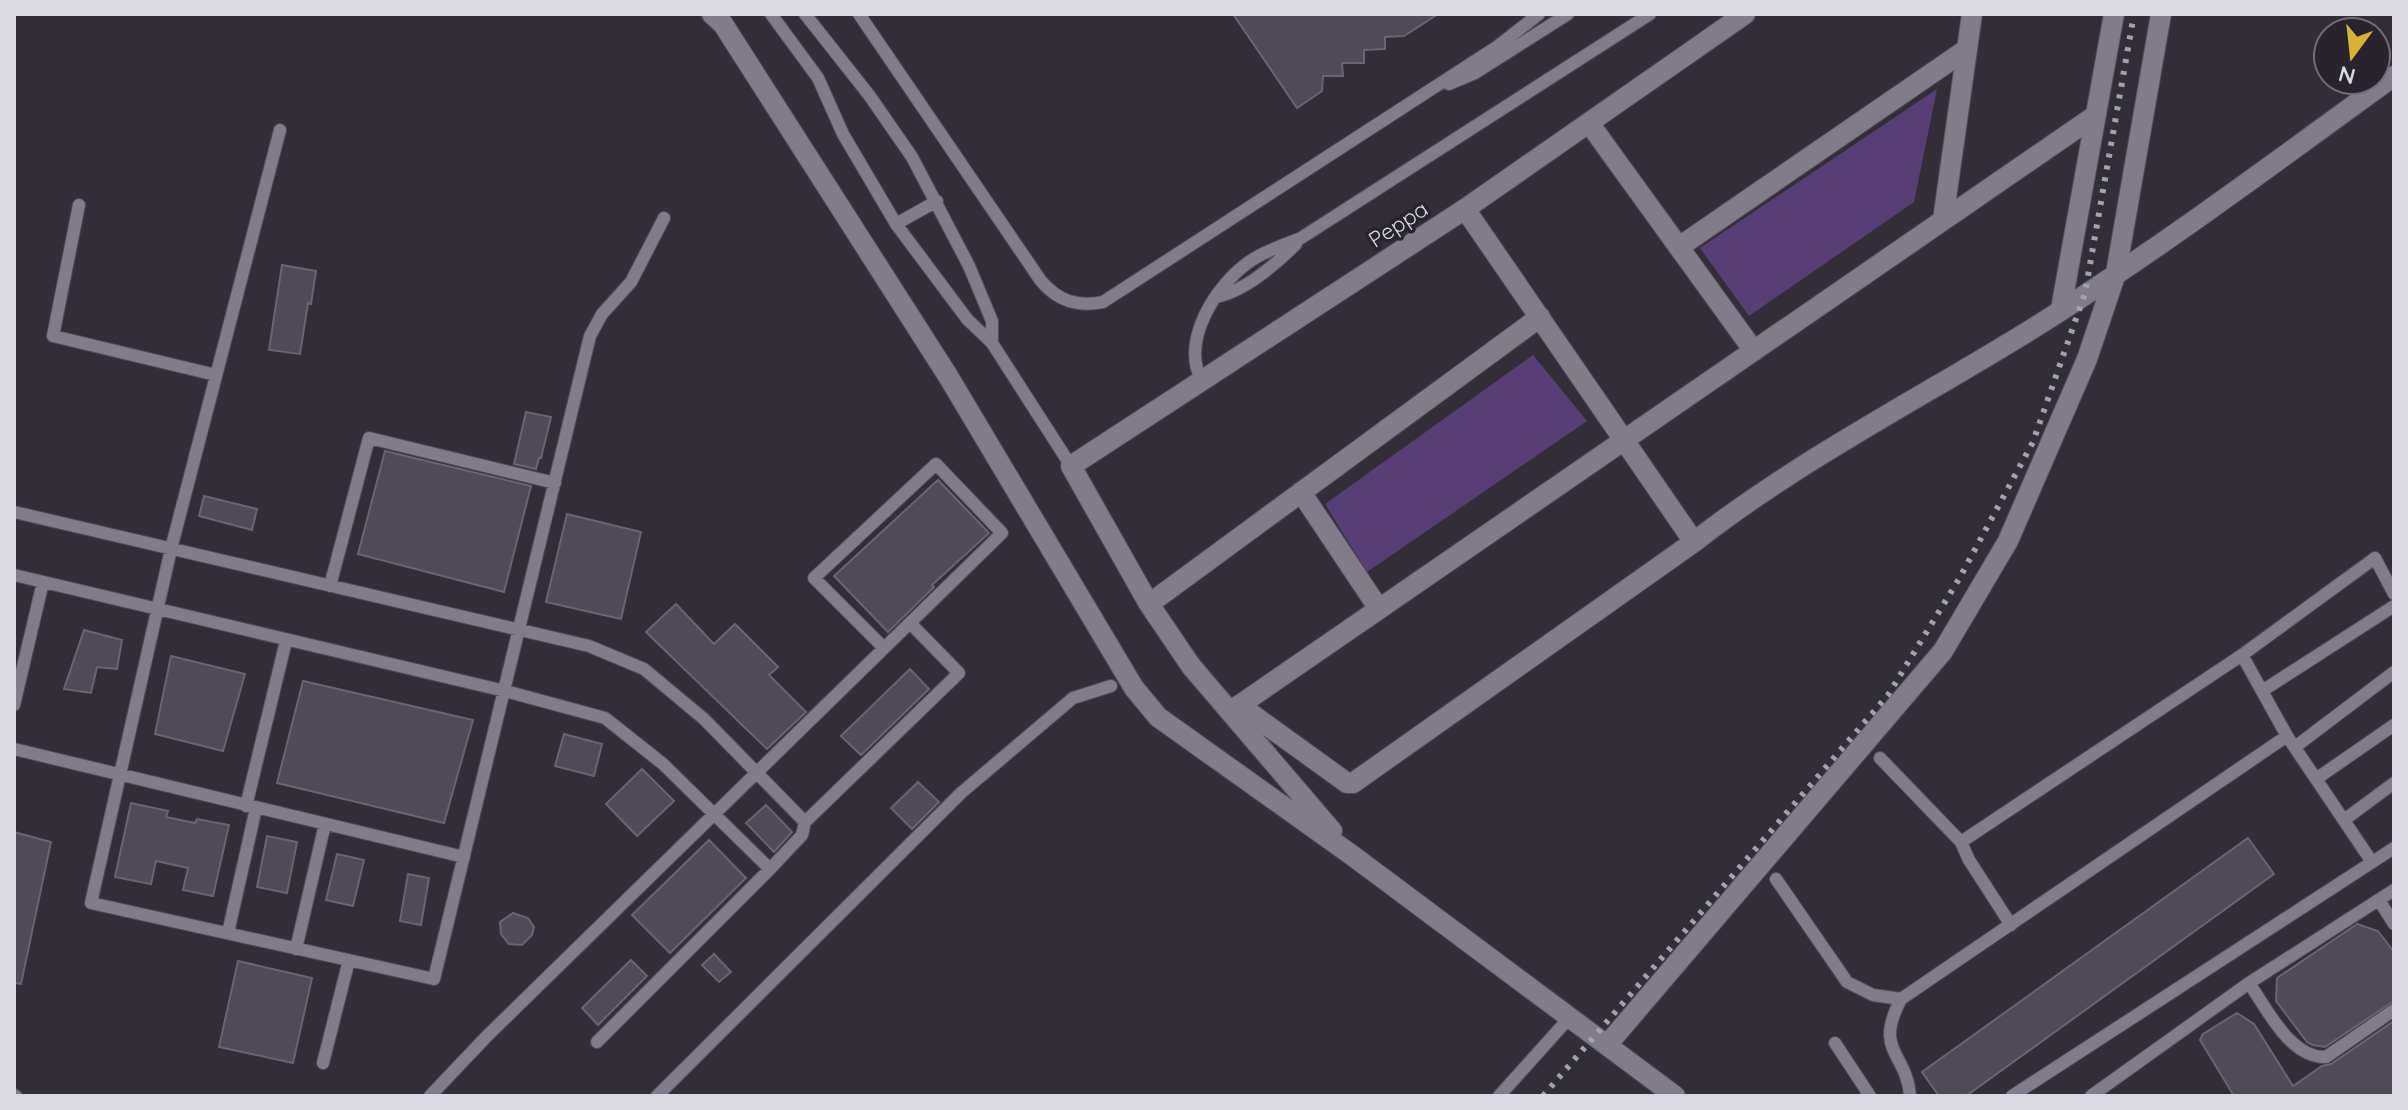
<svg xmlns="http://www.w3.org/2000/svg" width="2408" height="1110" font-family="Quicksand,sans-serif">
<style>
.green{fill:#563f74}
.building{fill:#4f4b56;stroke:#696570;stroke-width:2}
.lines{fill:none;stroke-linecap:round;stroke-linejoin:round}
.lane-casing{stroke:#504d56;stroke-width:14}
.street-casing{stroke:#504d56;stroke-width:22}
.lane{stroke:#817c89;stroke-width:12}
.street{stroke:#817c89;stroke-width:20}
.rail{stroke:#a5a3aa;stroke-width:6;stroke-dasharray:4 8;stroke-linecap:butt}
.labels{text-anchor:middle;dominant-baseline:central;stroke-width:7;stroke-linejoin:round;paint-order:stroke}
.street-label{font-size:22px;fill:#dbd9e0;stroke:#28242e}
</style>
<rect width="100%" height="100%" fill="#322e38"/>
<!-- green -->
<path class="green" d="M 1937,89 L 1914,202 L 1749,316 L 1700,248 Z
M 1533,355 L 1587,421 L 1367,572 L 1325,504 Z"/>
<!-- building -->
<path class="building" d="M 1233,14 L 1438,14 L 1404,36 L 1385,37 L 1385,49 L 1364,50 L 1364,63 L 1342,63 L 1343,76 L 1323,76 L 1322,91 L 1297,108 Z
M 282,265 L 316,271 L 311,304 L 308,303 L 300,354 L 269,350 Z
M 526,412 L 551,417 L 541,458 L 539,458 L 536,469 L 514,464 Z
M 385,451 L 531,486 L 504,592 L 358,554 Z
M 938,480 L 989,533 L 932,585 L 934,587 L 888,632 L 834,576 Z
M 204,496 L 257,509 L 252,530 L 199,516 Z
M 567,514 L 641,532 L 621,619 L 546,602 Z
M 676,604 L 714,644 L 735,624 L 778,667 L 769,675 L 806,712 L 767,749 L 646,632 Z
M 84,630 L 122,640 L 117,669 L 97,667 L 91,693 L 64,689 Z
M 171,656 L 245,674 L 223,751 L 155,734 Z
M 910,669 L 929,689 L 861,755 L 841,736 Z
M 303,681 L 473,720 L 444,823 L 277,783 Z
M 564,734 L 602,744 L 594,776 L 555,766 Z
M 642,769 L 674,801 L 637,836 L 606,804 Z
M 918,782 L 939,802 L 912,829 L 891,808 Z
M 131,803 L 168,811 L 166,817 L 195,823 L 197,819 L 229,825 L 213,896 L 183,890 L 188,868 L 156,861 L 151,884 L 115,877 Z
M 766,805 L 792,832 L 774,852 L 746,823 Z
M 14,832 L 51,842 L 21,984 L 14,983 Z
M 267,836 L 297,842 L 287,893 L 257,887 Z
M 2248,838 L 2274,874 L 1966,1096 L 1939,1096 L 1922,1072 Z
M 709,840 L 746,878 L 670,953 L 632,915 Z
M 337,854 L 364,860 L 353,906 L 326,900 Z
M 408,874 L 429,878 L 421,925 L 400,921 Z
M 513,913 L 528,918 L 534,927 L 532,935 L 522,945 L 509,944 L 501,934 L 500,922 Z
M 2357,924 L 2378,931 L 2394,952 L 2394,1001 L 2325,1047 L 2313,1045 L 2307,1042 L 2276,1001 L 2277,978 Z
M 714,954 L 731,972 L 719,982 L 702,965 Z
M 631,960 L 647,976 L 598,1025 L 582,1008 Z
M 238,961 L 312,978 L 293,1063 L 219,1047 Z
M 2237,1013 L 2254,1024 L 2293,1086 L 2322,1066 L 2331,1064 L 2394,1021 L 2394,1096 L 2234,1096 L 2200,1040 L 2203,1034 Z"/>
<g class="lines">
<defs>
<path id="lane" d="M 771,14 L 818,78 L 843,134 L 896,224 L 967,319 L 992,343 L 1071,466
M 805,14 L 869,95 L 912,157 L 969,266 L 992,321 L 992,343
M 859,14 L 1041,281 C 1058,301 1077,307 1103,302 L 1498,46 L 1539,14
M 1449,84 L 1475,73 L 1568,14
M 280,130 L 171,549 L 91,903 L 434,979 L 590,336 L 602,314 L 631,282 L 664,218
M 79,205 L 53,336 L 216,375
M 896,224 L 937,201
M 1216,297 C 1245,291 1275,265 1296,244
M 1202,381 C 1180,341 1216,285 1249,262 C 1264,251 1284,245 1301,238 L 1650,14
M 14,512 L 589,646 L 644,669 L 704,719 L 805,822
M 14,575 L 505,691 L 605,718 L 663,764 L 770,869
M 330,586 L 369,438 L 555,483
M 2242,655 L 2287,736 L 2372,862
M 2262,691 L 2394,606
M 14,705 L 43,582
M 2295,747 L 2394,672
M 14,749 L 464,857
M 1880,758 L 1961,842 L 1969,860 L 2011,925
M 2316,779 L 2394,725
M 246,806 L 286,641
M 2344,820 L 2394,783
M 1961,842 L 2242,655 L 2375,558 L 2394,594
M 1776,879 L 1847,982 L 1873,995 L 1901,999
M 2379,900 L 2394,924
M 228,933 L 256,808
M 296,949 L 325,824
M 2249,983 C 2267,1009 2290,1058 2326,1057 L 2394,1010
M 597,1042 L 770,869 L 802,835 L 805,822 L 959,673 L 910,623
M 1835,1043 L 1870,1096
M 323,1063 L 349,960
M 14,1095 L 16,1096
M 430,1096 L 487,1036 L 1002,533 L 936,464 L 814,578 L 884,648
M 657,1096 L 961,793 L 1073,698 L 1111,686
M 1499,1096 L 1571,1016
M 1910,1096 C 1907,1052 1873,1052 1901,999 L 2287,736
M 2012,1096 L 2394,848
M 2091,1096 L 2249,983 L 2394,890"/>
<path id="street" d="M 712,14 L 723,24 L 948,376 L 1134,688 L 1158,717 L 1353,856 L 1675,1096
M 1589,123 L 1754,351
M 1465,209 L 1694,542
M 1943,220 L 1972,14
M 1679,247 L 1967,49
M 2061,309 L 2114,14
M 1301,492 L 1379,609
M 1149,604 L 1540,317
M 1239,705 L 1347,783 L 1353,783 L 1694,542 C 1799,460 1919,399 2032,329 C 2157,251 2275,162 2394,76
M 1231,711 L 2096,115
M 1332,831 L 1191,666 L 1149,604 L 1071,466 L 1465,209 L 1745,14
M 1607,1045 L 1943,651 L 2008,541 L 2087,359 L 2116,273 L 2161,14"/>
</defs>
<!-- lane casing -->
<use href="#lane" class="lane-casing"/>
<!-- street casing -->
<use href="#street" class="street-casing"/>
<!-- lane -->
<use href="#lane" class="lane"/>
<!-- street -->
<use href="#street" class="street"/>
<!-- rail -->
<path class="rail" d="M 1543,1096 L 1888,695 L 1959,579 L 2033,442 L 2085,293 L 2134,14"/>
</g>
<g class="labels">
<!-- street labels -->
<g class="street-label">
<text transform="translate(1398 224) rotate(-33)">Peppa</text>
</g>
</g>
<!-- border -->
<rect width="2408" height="1110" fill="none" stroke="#dbd9e0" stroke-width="32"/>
<!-- north arrow -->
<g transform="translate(2352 56) rotate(195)"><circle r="38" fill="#28242e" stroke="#706c75" stroke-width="2"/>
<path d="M0-6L14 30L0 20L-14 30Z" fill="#d8b434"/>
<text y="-12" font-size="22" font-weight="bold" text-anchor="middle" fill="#dbd9e0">N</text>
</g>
</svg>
